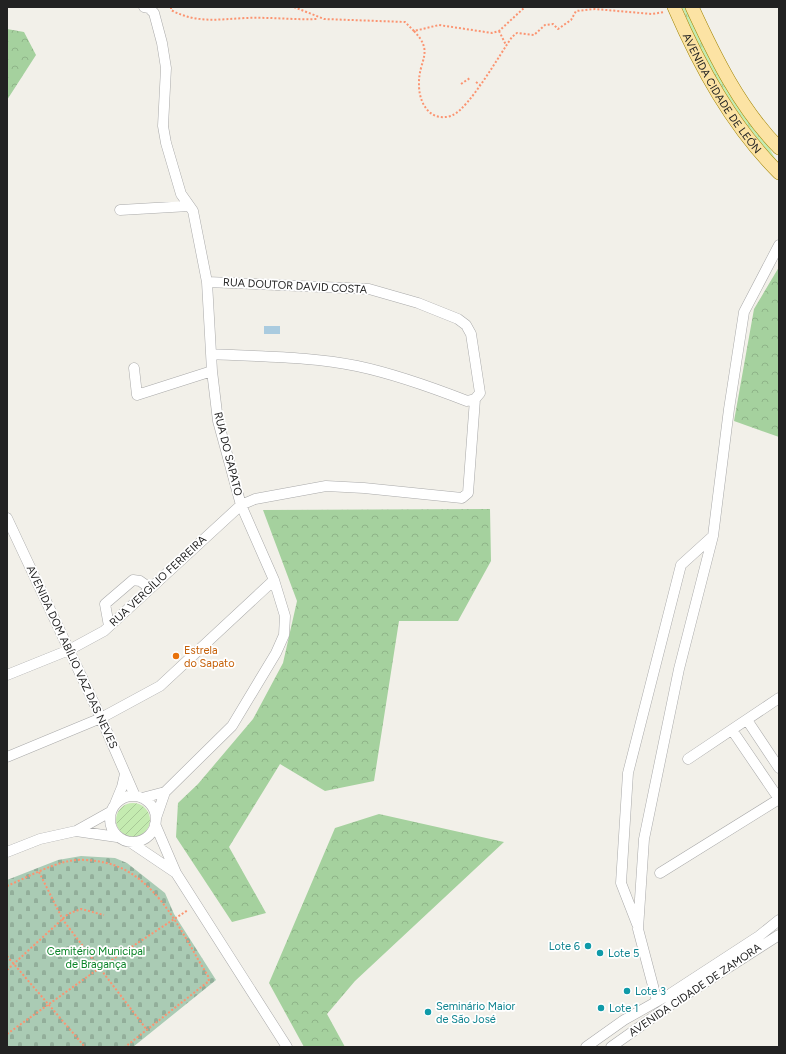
<svg xmlns="http://www.w3.org/2000/svg" width="786" height="1054" font-family="Figtree,sans-serif">
<style>
.grass{fill:url(#grass-tufts)}
.forest{fill:url(#forest-crowns)}
.cemetery{fill:url(#cemetery-stones)}
.garden{fill:url(#garden-furrows)}
.water{fill:#aacbdf}
.lines{fill:none;stroke-linecap:round;stroke-linejoin:round}
.minor-casing{stroke:#a9a9a9;stroke-width:11}
.major-casing{stroke:#a08300;stroke-width:14}
.path{stroke:#fb9471;stroke-width:2;stroke-dasharray:2 2;stroke-linecap:butt}
.minor{stroke:#fff;stroke-width:10}
.major{stroke:#fce3a4;stroke-width:13}
.food-dot{fill:#e8710a;stroke:#fff;stroke-width:1.5}
.culture-dot{fill:#0f9aa8;stroke:#fff;stroke-width:1.5}
.labels{text-anchor:middle;dominant-baseline:central;stroke-width:3.5;stroke-linejoin:round;paint-order:stroke}
.street-label{font-size:11px;fill:#222;stroke:#fff}
.food-label{font-size:11px;fill:#c56008;stroke:#fff;text-anchor:start}
.culture-label{font-size:11px;fill:#0d838f;stroke:#fff;text-anchor:start}
.park-label{font-size:11px;fill:#0b8528;stroke:#fff}
</style>
<defs>
<pattern id="grass-tufts" width="24" height="20" patternUnits="userSpaceOnUse"><rect width="24" height="20" fill="#c4ebb0"/><path d="M3 7l-1-3M5 7V3M7 7l1-3M15 17l-1-3M17 17v-4M19 17l1-3" fill="none" stroke="#a8c997"/></pattern>
<pattern id="forest-crowns" width="20" height="18" patternUnits="userSpaceOnUse"><rect width="20" height="18" fill="#a5d19e"/><path d="M2 6a3 3 0 1 1 6 0M12 15a3 3 0 1 1 6 0" fill="none" stroke="#8eb388"/></pattern>
<pattern id="cemetery-stones" width="16" height="16" patternUnits="userSpaceOnUse"><rect width="16" height="16" fill="#aacbb4"/><path d="M2 7V4a2 2 0 0 1 4 0v3zM10 15v-3a2 2 0 0 1 4 0v3z" fill="#92ae9a"/></pattern>
<pattern id="garden-furrows" width="10" height="10" patternUnits="userSpaceOnUse"><rect width="10" height="10" fill="#c4ebb0"/><path d="M-1 1l2-2M0 10L10 0M9 11l2-2" fill="none" stroke="#a8c997"/></pattern>
</defs>
<rect width="100%" height="100%" fill="#f2f0e9"/>
<!-- grass -->
<path class="grass" d="M 682,7 L 686,7 C 707,58 735,101 768,145 C 771,150 773,156 777,161 L 776,161 C 736,115 704,64 682,7 Z"/>
<!-- forest -->
<path class="forest" d="M 7,29 L 24,32 L 36,55 L 7,100 Z
M 779,267 L 779,437 L 734,421 L 754,309 Z
M 490,509 L 491,561 L 458,621 L 399,621 L 374,781 L 325,791 L 280,764 L 229,847 L 266,913 L 232,922 L 176,837 L 178,803 L 198,784 L 253,719 L 283,663 L 297,601 L 263,510 Z
M 379,814 L 504,842 L 355,981 L 327,1014 L 345,1047 L 304,1047 L 269,983 L 335,828 Z"/>
<!-- cemetery -->
<path class="cemetery" d="M 81,856 L 115,858 L 127,863 L 165,893 L 174,914 L 216,980 L 133,1047 L 7,1047 L 7,880 L 58,860 Z"/>
<!-- garden -->
<path class="garden" d="M116 820a17 17 0 1 1 34 0a17 17 0 1 1-34 0Z"/>
<!-- water -->
<path class="water" d="M 264,326 L 280,326 L 280,334 L 264,334 Z"/>
<g class="lines">
<defs>
<path id="minor" d="M 120,210 L 189,206
M 207,282 L 369,289 L 418,303 L 458,319 L 466,325 L 471,334 L 480,393 L 475,399
M 211,354 C 259,357 309,356 357,366 C 395,374 431,387 467,401 L 475,399
M 134,368 L 137,395 L 212,371
M 7,518 L 101,718 L 135,796
M 109,626 L 105,604 L 133,580 L 140,581 L 150,588
M 7,675 L 69,650 L 104,631 L 241,505 L 255,499 L 326,486 L 364,488 L 462,498 L 468,493 L 475,399
M 747,720 L 779,768
M 732,730 L 779,799
M 7,757 L 101,718 L 160,686 L 274,580
M 688,759 L 779,698
M110 819a23 23 0 1 1 46 0a23 23 0 1 1-46 0Z
M 142,798 L 165,792 L 232,726 L 276,653 L 284,635 L 285,616 L 274,580 L 241,505 L 218,421 L 212,371 L 207,282 L 193,211 L 181,194 L 166,143 L 163,126 L 166,68 L 162,43 L 154,13 L 149,8 L 144,7
M 115,804 L 122,787 L 125,774
M 156,818 L 165,792
M 155,824 L 176,873 L 287,1047
M 76,831 L 110,812
M 130,842 L 176,873
M 7,852 L 40,839 L 76,831 L 117,837
M 660,873 L 779,799
M 637,924 L 621,883 L 628,773 L 681,565 L 713,536
M 657,1001 L 638,929 L 644,839 L 679,669 L 713,536 L 729,409 L 744,312 L 779,245
M 586,1047 L 624,1020 L 670,994 L 759,936 L 779,920
M 611,1047 L 676,1001 L 779,935"/>
<g id="major">
<path id="s1" d="M 674,7 C 700,67 732,126 779,173"/>
<path d="M 692,7 C 715,57 740,108 779,148"/>
</g>
</defs>
<!-- minor casing -->
<use href="#minor" class="minor-casing"/>
<!-- major casing -->
<use href="#major" class="major-casing"/>
<!-- path -->
<path class="path" d="M 171,7 L 171,10 C 197,24 219,19 246,18 C 270,17 294,20 317,19
M 294,7 L 324,19 L 405,22 L 414,31 L 439,25 L 492,33 L 499,31 L 525,7
M 414,31 C 435,53 418,60 419,85 C 419,96 423,108 432,114 C 438,118 447,118 453,115 C 470,107 500,54 512,37 L 517,33 L 534,35 L 545,25 L 553,24 L 558,29 L 571,20 L 576,11 L 595,9 L 652,14 L 664,12
M 499,31 L 506,45
M 476,82 L 480,85
M 461,84 L 470,78
M 39,872 L 63,920 L 147,1030
M 7,886 C 26,878 49,865 69,861 C 78,859 88,860 96,861 C 155,868 180,931 208,976 L 209,981 L 125,1047
M 7,956 L 85,1047
M 7,970 L 68,914 L 81,909 L 104,915
M 7,1034 L 101,967 L 188,910"/>
<!-- minor -->
<use href="#minor" class="minor"/>
<!-- major -->
<use href="#major" class="major"/>
</g>
<!-- markers -->
<circle class="food-dot" cx="176" cy="656" r="4"/>
<g class="culture-dot">
<circle cx="588" cy="946" r="4"/>
<circle cx="600" cy="953" r="4"/>
<circle cx="627" cy="991" r="4"/>
<circle cx="601" cy="1008" r="4"/>
<circle cx="428" cy="1012" r="4"/>
</g>
<g class="labels">
<!-- street labels -->
<g class="street-label">
<text stroke="none"><textPath href="#s1" startOffset="99">AVENIDA CIDADE DE LEÓN</textPath></text>
<text transform="translate(295 286) rotate(3)">RUA DOUTOR DAVID COSTA</text>
<text transform="translate(228 454) rotate(76)">RUA DO SAPATO</text>
<text transform="translate(158 581) rotate(-43)">RUA VERGÍLIO FERREIRA</text>
<text transform="translate(72 657) rotate(65)">AVENIDA DOM ABÍLIO VAZ DAS NEVES</text>
<text transform="translate(695 990) rotate(-34)">AVENIDA CIDADE DE ZAMORA</text>
</g>
<!-- food labels -->
<g class="food-label">
<text x="184" y="650">Estrela<tspan x="184" dy="13">do Sapato</tspan></text>
</g>
<!-- culture labels -->
<g class="culture-label">
<text x="580" y="946" text-anchor="end">Lote 6</text>
<text x="608" y="953">Lote 5</text>
<text x="635" y="991">Lote 3</text>
<text x="436" y="1006">Seminário Maior<tspan x="436" dy="13">de São José</tspan></text>
<text x="609" y="1008">Lote 1</text>
</g>
<!-- park labels -->
<g class="park-label">
<text x="96" y="951">Cemitério Municipal<tspan x="96" dy="13">de Bragança</tspan></text>
</g>
</g>
<!-- border -->
<rect width="786" height="1054" fill="none" stroke="#222222" stroke-width="16"/>
</svg>
